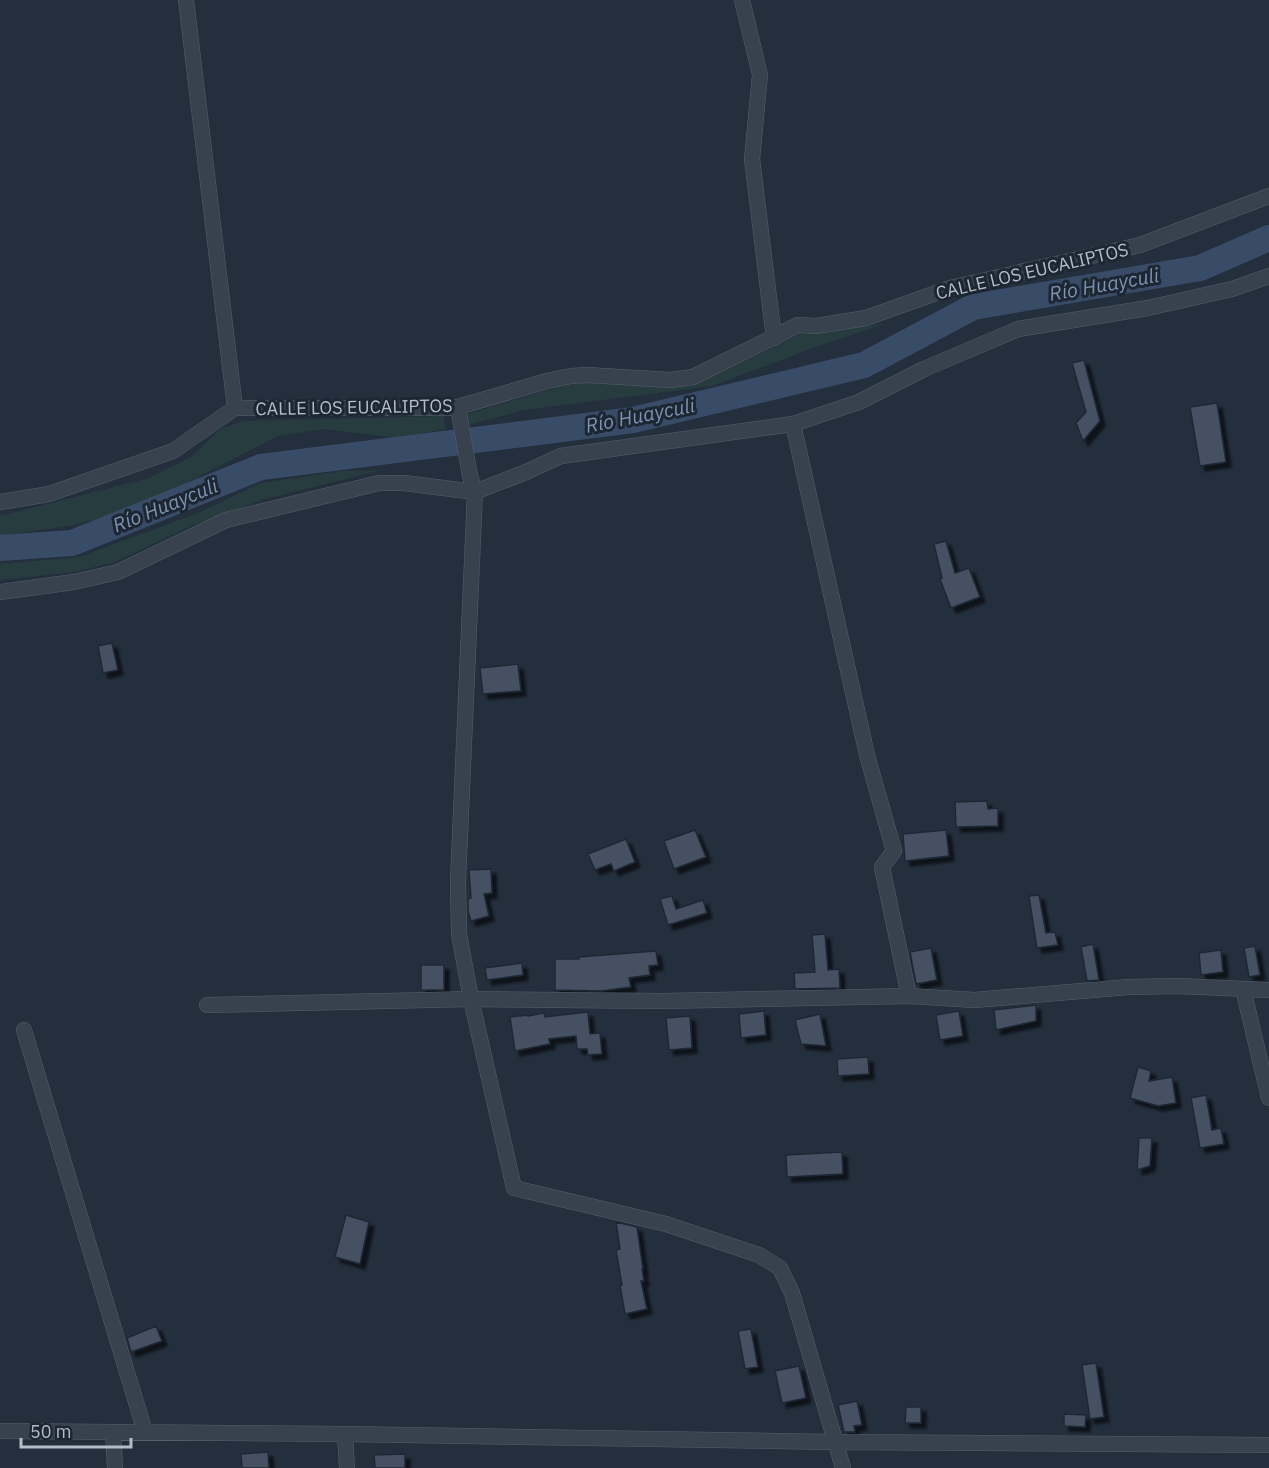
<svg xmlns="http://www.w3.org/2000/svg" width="1269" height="1468" font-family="'IBM Plex Sans',sans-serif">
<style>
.green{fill:#263c3f}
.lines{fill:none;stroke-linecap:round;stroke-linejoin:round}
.river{stroke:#394c67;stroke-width:26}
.building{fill:#455162;stroke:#1f2835;stroke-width:1.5;filter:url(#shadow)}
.minor-casing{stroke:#565f6c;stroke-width:16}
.minor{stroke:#38414e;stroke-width:15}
.labels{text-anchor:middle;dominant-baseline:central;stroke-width:6;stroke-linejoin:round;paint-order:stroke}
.street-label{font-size:18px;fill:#b4bcc9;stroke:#1d2633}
.water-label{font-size:20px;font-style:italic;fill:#7c92b1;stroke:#1d2633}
</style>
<defs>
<filter id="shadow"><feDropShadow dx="5" dy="5" stdDeviation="1.5" flood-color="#0009"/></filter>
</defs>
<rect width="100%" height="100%" fill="#242f3e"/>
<!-- green -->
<path class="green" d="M 884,324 L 813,348 L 712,386 L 524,410 L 468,425 L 468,414 L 572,383 L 696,383 L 800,334 Z
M 444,416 L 445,429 L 397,438 L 324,429 L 278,436 L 142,506 L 75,525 L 0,536 L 0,515 L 8,514 L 149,478 L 191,457 L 220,429 L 244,421 Z
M 381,470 L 265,499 L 189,527 L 115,562 L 75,572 L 0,580 L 0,564 L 79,557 L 198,513 L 261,483 L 342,471 Z"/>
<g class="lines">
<!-- river -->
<path class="river" d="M 0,548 L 72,543 L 261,467 L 633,420 L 864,365 L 973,307 L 1200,268 L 1269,238"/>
</g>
<!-- building -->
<path class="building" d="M 1084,360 L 1100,421 L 1083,441 L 1076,423 L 1086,412 L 1072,363 Z
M 1217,403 L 1226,462 L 1200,466 L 1190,407 Z
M 946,541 L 955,573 L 969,568 L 980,597 L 951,608 L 940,579 L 942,578 L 934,544 Z
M 112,643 L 118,670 L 103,673 L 98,646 Z
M 518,664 L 521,691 L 483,694 L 480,668 Z
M 987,801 L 988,809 L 998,808 L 998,826 L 956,827 L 955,802 Z
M 695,830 L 706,857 L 674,869 L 664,841 Z
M 946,830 L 949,856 L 905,861 L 903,834 Z
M 626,839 L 635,862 L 614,871 L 611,864 L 595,870 L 588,854 Z
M 491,869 L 492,893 L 484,894 L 489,916 L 471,921 L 468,911 L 468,899 L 471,898 L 469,870 Z
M 1039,895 L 1046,933 L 1055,932 L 1058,945 L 1037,948 L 1029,896 Z
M 672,896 L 676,909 L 703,900 L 707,913 L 668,925 L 660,899 Z
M 825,934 L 828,970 L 839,969 L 840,988 L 795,989 L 794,973 L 815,972 L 812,935 Z
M 1093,944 L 1099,980 L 1087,981 L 1081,947 Z
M 1255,946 L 1260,975 L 1249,977 L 1244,948 Z
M 931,948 L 937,980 L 916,984 L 910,952 Z
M 1221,950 L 1223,972 L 1201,975 L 1199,953 Z
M 656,951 L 658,965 L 649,966 L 650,975 L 629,978 L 631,987 L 601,991 L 555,990 L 555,959 L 579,959 L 579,957 Z
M 522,963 L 523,975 L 487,980 L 485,968 Z
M 421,965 L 444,965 L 444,990 L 421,990 Z
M 1036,1005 L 1036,1021 L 996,1030 L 994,1010 Z
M 764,1011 L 766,1035 L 741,1038 L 739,1014 Z
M 959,1011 L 963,1036 L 940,1040 L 936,1015 Z
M 588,1012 L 590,1034 L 600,1033 L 602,1054 L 588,1055 L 587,1049 L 577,1049 L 576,1036 L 549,1039 L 550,1044 L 515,1051 L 510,1017 L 528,1015 L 528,1016 L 544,1013 L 545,1017 Z
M 820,1014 L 826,1046 L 801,1044 L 795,1020 Z
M 690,1016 L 692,1048 L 669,1050 L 666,1018 Z
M 868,1057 L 869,1074 L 838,1076 L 837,1059 Z
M 1138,1067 L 1151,1071 L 1149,1081 L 1172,1077 L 1176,1103 L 1158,1106 L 1130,1098 Z
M 1206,1095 L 1212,1130 L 1221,1128 L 1224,1144 L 1200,1148 L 1191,1098 Z
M 1139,1138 L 1152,1138 L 1150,1166 L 1137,1170 Z
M 842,1152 L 843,1174 L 787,1177 L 786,1155 Z
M 346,1215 L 369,1222 L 360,1264 L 335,1257 Z
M 616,1222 L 637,1227 L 643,1269 L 642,1269 L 644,1281 L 641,1281 L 647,1309 L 625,1314 L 620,1285 L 622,1285 L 616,1250 L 620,1249 Z
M 156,1326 L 162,1341 L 131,1352 L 127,1338 Z
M 751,1329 L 758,1367 L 745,1369 L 738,1331 Z
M 1096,1363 L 1104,1417 L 1090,1419 L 1082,1365 Z
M 799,1366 L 806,1398 L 782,1403 L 775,1371 Z
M 857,1401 L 862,1425 L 854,1426 L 855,1432 L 844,1432 L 838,1405 Z
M 906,1407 L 921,1407 L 921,1423 L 905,1423 Z
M 1064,1414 L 1086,1415 L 1085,1427 L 1064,1426 Z
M 268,1452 L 269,1468 L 242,1468 L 241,1454 Z
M 405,1454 L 405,1468 L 375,1468 L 374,1455 Z"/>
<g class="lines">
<defs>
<path id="minor" d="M 186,0 L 235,408
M 742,0 L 760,75 L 752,159 L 774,338
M 458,407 L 470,476 L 475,492 L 458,881 L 459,934 L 471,999 L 514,1188 L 666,1224 L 759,1255 L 780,1268 L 792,1293 L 843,1468
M 793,424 L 867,755 L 894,851 L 882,867 L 909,996
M 0,502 L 49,494 L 173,451 L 235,408 L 443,408 L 458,407 L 547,381 L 571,376 L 587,375 L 670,380 L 693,377 L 798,325 L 816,326 L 866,318 L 950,288 L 1140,245 L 1269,196
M 0,592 L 74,582 L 118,572 L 226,520 L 379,483 L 404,483 L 475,492 L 526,472 L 561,456 L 793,424 L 859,402 L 924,369 L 1018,329 L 1148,308 L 1232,289 L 1269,276
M 1243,989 L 1269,1098
M 207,1005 L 471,999 L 662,1001 L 909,996 L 975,1000 L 1129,987 L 1178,986 L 1269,990
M 24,1030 L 145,1432
M 0,1431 L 345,1434 L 834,1442 L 1269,1445
M 113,1432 L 115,1468
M 345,1434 L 347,1468"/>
</defs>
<!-- minor casing -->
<use href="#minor" class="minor-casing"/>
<!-- minor -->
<use href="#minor" class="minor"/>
</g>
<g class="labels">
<!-- street labels -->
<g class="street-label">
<text transform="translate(1032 271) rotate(-13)">CALLE LOS EUCALIPTOS</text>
<text transform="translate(354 407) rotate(-1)">CALLE LOS EUCALIPTOS</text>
</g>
<!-- water labels -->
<g class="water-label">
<text transform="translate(1104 284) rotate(-10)">Río Huayculi</text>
<text transform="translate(640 415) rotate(-11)">Río Huayculi</text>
<text transform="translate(165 505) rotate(-22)">Río Huayculi</text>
</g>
</g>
<!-- scale -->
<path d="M21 1438v9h110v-9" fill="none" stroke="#b4bcc9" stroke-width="3"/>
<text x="30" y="1438" font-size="18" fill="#b4bcc9" stroke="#1d2633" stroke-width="4.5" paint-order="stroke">50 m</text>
</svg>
